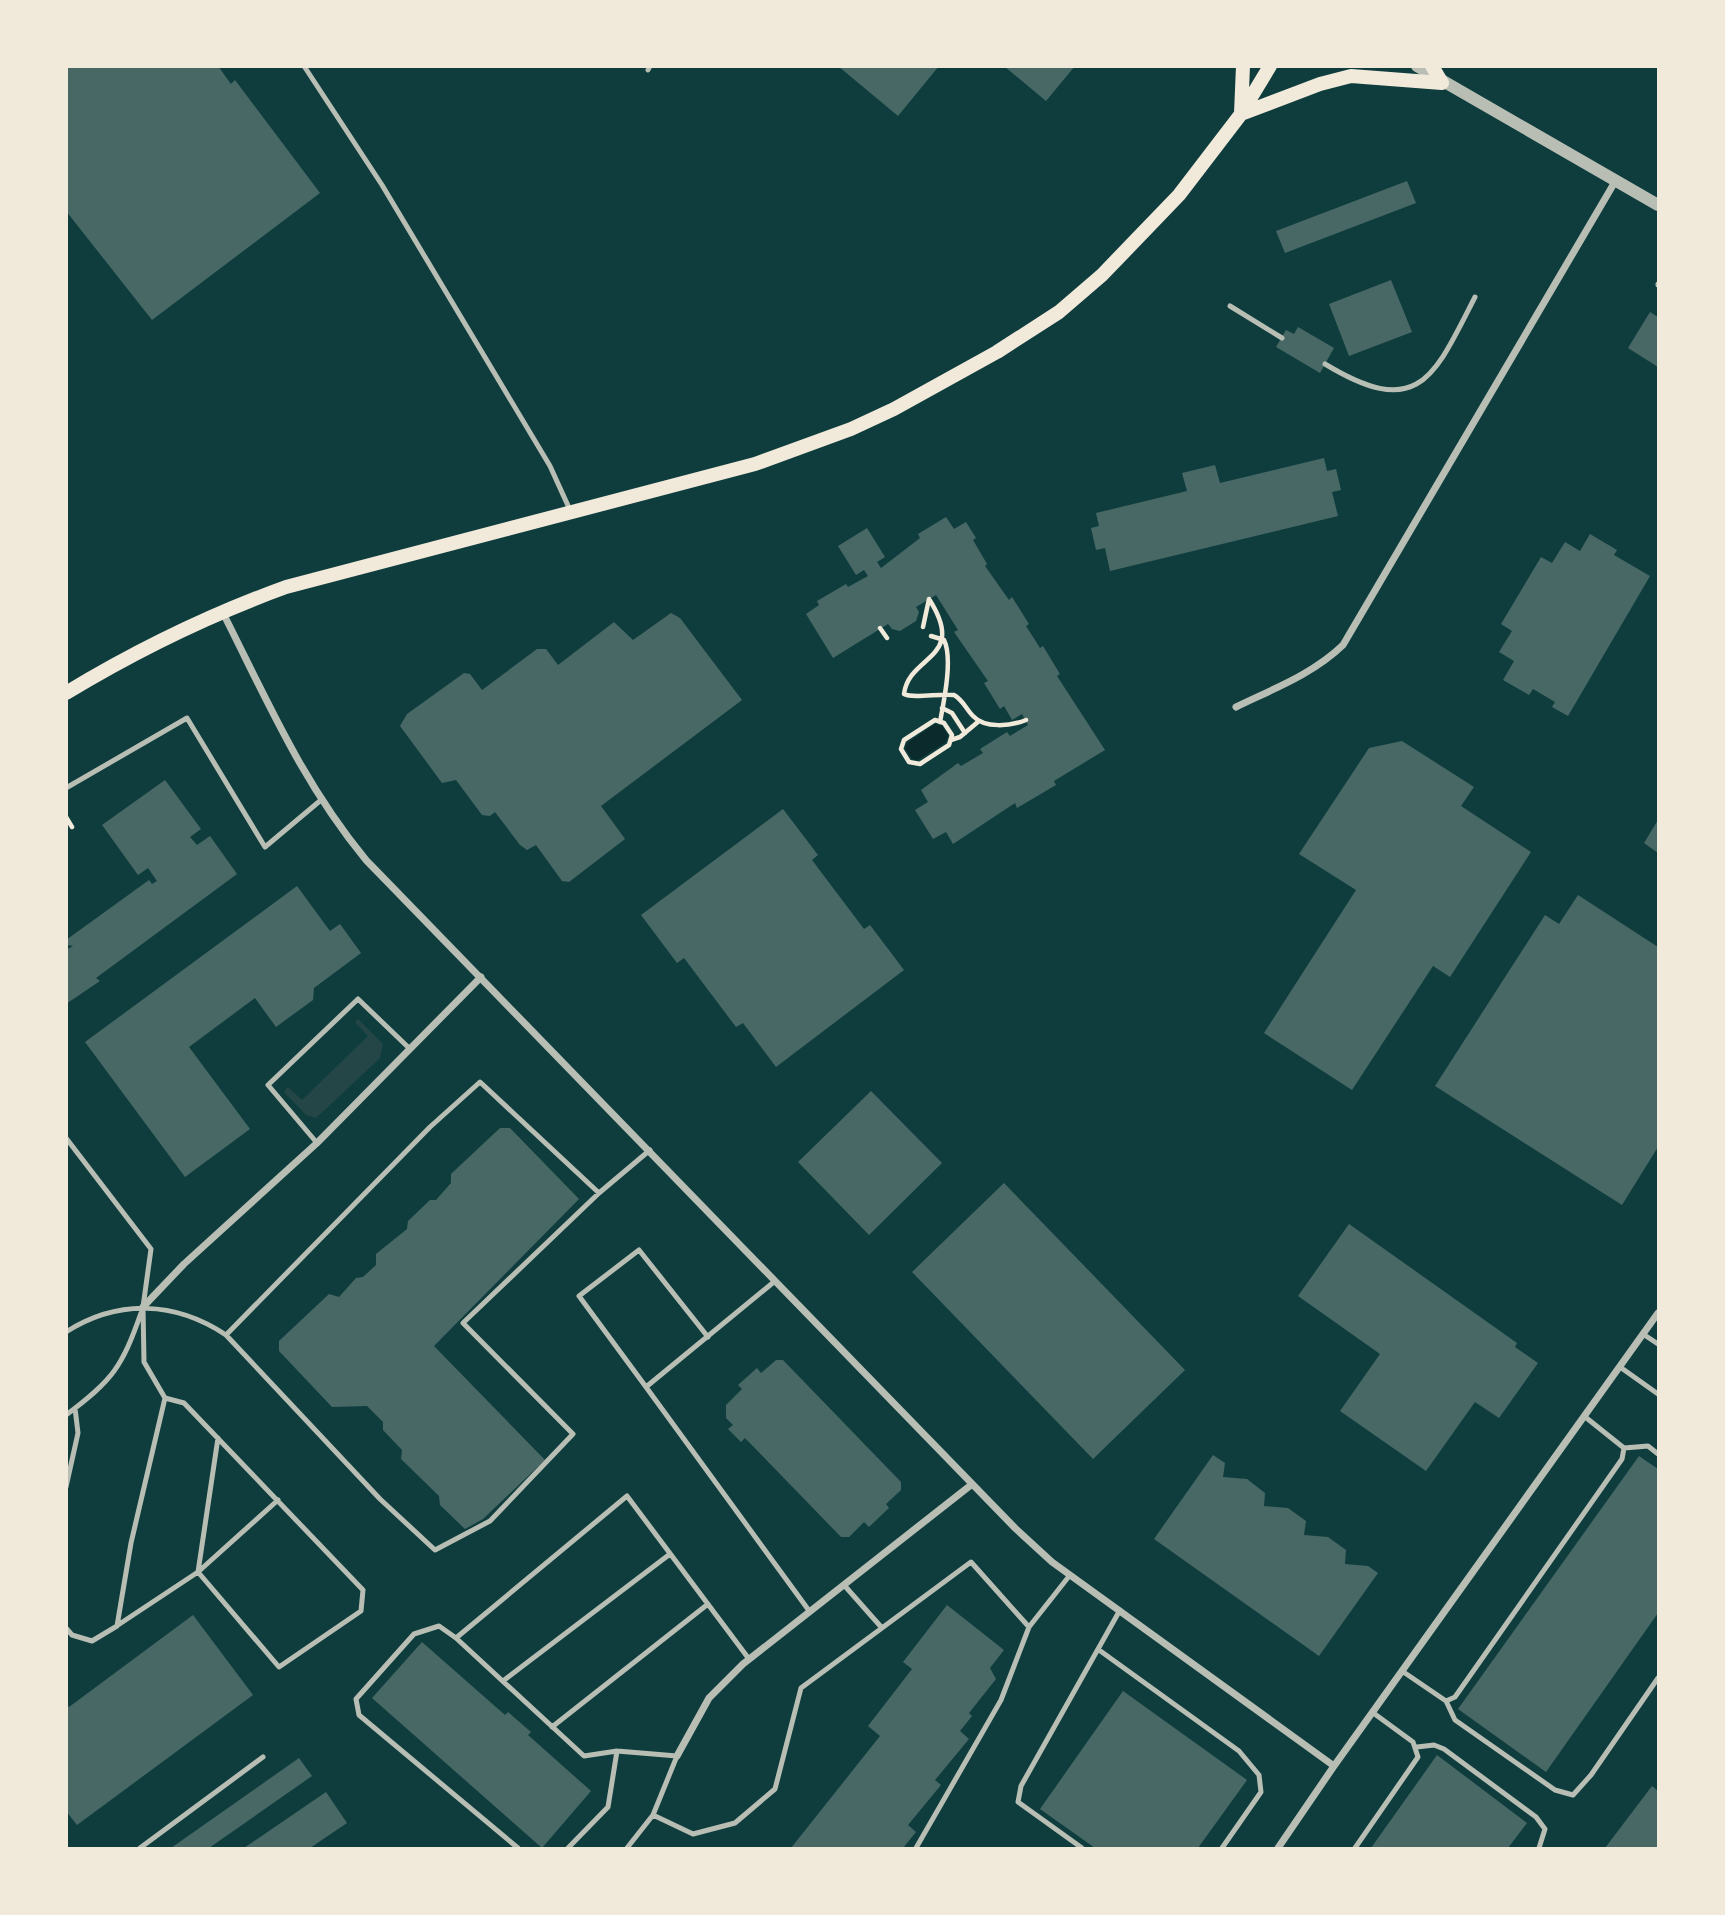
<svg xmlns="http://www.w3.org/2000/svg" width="1725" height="1915" font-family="'Nunito Sans',sans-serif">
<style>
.green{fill:#244646}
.water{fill:#0a2a2b}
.building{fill:#486865}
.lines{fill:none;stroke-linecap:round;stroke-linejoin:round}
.path{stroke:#f1e9da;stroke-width:4.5}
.service{stroke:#b8beb3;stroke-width:5}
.minor{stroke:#b8beb3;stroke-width:7}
.tertiary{stroke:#b8beb3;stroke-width:12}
.secondary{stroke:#f1e9da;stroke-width:14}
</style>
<rect width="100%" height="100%" fill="#0f3d3e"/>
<!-- green -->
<path class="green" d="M 358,1019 L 383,1044 L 380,1058 L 316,1118 L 306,1115 L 284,1092 L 288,1087 L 302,1100 L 368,1036 L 355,1022 Z"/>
<!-- water -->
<path class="water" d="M 935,724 L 942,726 L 948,735 L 946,742 L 918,760 L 912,759 L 905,748 L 907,743 Z"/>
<!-- building -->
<path class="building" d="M 66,66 L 218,66 L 231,84 L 235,80 L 320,193 L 152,320 L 66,211 Z
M 838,66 L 939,66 L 898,116 Z
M 1004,66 L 1075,66 L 1046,101 Z
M 1407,181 L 1416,203 L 1285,253 L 1276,231 Z
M 1391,280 L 1412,332 L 1349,356 L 1329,304 Z
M 1650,312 L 1658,317 L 1658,367 L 1628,348 Z
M 1298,327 L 1334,348 L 1320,373 L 1276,347 L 1286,330 L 1294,334 Z
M 1324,458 L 1327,471 L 1336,469 L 1341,490 L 1332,492 L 1338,516 L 1110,571 L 1105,548 L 1096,550 L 1091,528 L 1099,526 L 1096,513 L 1187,491 L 1182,473 L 1215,465 L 1220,483 Z
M 946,517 L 954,529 L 966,522 L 976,538 L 973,540 L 987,564 L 985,566 L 1009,600 L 1012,597 L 1029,624 L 1026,626 L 1040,648 L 1043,646 L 1060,674 L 1057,676 L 1105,750 L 1054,781 L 1056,785 L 1017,808 L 1015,803 L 953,844 L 946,832 L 933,839 L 915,810 L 928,802 L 921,790 L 958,763 L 961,766 L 983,753 L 980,749 L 1007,732 L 1010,736 L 1028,725 L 1022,714 L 1012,720 L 1004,706 L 1000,709 L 984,683 L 988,681 L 954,632 L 958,630 L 936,595 L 916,607 L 919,612 L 916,621 L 900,631 L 892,629 L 888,624 L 833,658 L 806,614 L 819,605 L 817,601 L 846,584 L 848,587 L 868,576 L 864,570 L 856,575 L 838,546 L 867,528 L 885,557 L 877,562 L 881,568 L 920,538 L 918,534 Z
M 1590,534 L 1617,550 L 1614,555 L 1650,576 L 1568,716 L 1552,707 L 1555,702 L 1533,689 L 1529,695 L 1503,680 L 1514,661 L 1499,652 L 1512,631 L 1501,624 L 1541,557 L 1552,563 L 1565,542 L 1580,551 Z
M 671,613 L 680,618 L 742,700 L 601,806 L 625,839 L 569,882 L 562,881 L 536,845 L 527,850 L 520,845 L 495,812 L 490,816 L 482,815 L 456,780 L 442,783 L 400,726 L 407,714 L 464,673 L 470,674 L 482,690 L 537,649 L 546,649 L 558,665 L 614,622 L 633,640 Z
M 1402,741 L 1474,787 L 1461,806 L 1531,852 L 1450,977 L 1433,966 L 1352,1090 L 1264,1033 L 1356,890 L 1299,854 L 1369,748 Z
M 165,780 L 201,829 L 190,837 L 197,845 L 210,836 L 237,874 L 96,978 L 100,981 L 66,1004 L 66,950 L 73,946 L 68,945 L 66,940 L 149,880 L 152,884 L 157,881 L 148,868 L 138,875 L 102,825 Z
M 783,809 L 818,855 L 812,860 L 864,929 L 870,925 L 904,970 L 776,1067 L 743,1023 L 736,1027 L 684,958 L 677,963 L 641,915 Z
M 1658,820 L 1658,853 L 1644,843 Z
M 297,886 L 330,931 L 340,924 L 361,953 L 314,988 L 313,1000 L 276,1027 L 255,998 L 189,1047 L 250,1129 L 185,1177 L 85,1042 Z
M 1578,895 L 1658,947 L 1658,1147 L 1622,1205 L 1435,1086 L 1545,915 L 1559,924 Z
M 871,1091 L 942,1163 L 869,1235 L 798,1162 Z
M 500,1128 L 510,1128 L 579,1199 L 434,1346 L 545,1460 L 483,1519 L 465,1529 L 440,1505 L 439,1496 L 401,1459 L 402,1450 L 383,1430 L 383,1422 L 367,1406 L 332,1407 L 279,1351 L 279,1341 L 329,1294 L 339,1297 L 356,1278 L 363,1277 L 376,1265 L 376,1254 L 407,1229 L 408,1221 L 430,1200 L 436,1200 L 451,1183 L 451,1174 Z
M 1004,1183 L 1185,1370 L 1093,1459 L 912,1272 Z
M 1349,1224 L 1517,1343 L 1515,1347 L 1538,1363 L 1499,1418 L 1475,1402 L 1426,1471 L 1340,1411 L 1380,1354 L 1298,1296 Z
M 776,1360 L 783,1360 L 901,1482 L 901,1490 L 886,1504 L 889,1508 L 869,1527 L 864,1522 L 849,1537 L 841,1537 L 745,1438 L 741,1442 L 728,1429 L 733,1425 L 726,1418 L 726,1405 L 742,1389 L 738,1385 L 757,1368 L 761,1373 Z
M 1213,1455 L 1225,1463 L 1223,1477 L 1247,1479 L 1265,1493 L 1264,1506 L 1288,1508 L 1306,1521 L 1304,1535 L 1328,1537 L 1346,1550 L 1345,1564 L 1368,1566 L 1378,1573 L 1319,1656 L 1154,1539 Z
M 1639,1456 L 1658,1469 L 1658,1613 L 1546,1772 L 1458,1709 Z
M 947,1605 L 1004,1650 L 990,1668 L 996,1679 L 969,1713 L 972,1716 L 960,1731 L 969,1739 L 935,1780 L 941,1785 L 908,1825 L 916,1832 L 903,1848 L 791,1848 L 880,1736 L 868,1726 L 912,1669 L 903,1662 Z
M 193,1615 L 253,1695 L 77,1825 L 66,1811 L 66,1703 L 69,1707 Z
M 422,1642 L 505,1715 L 508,1712 L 531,1732 L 528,1735 L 591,1791 L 542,1848 L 372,1698 Z
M 1123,1691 L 1247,1780 L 1198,1848 L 1095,1848 L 1040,1809 Z
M 1437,1755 L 1527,1823 L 1508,1848 L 1371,1848 Z
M 299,1758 L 312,1776 L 209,1848 L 171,1848 Z
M 1652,1786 L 1658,1791 L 1658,1848 L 1605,1848 Z
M 326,1792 L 347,1823 L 310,1848 L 244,1848 Z"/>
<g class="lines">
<!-- path -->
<path class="path" d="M 923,627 L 929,599 C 968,660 909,654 904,694 C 914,699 940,693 954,695 C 963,700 966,709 973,716 C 985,729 1011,726 1026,720
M 880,628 L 887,638
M 931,636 L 944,640 C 953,658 944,701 940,722
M 942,708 L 952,713 L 965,733
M 935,720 L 944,723 L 952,735 L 949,745 L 920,764 L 909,762 L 901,749 L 904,740 Z
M 951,740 L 960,737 L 979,721
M 66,817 L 72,827"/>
<!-- service -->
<path class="service" d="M 304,66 L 382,185 L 550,466 L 570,510
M 648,70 L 650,66
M 1658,284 L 1658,285
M 1230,306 L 1282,338
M 1325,364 C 1419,421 1434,377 1475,297
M 66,788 L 187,718 L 265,847 L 321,800
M 66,1138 L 151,1249 L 143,1307 L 144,1362 L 165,1398 L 131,1543 L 117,1626 L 92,1641 L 72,1635 L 66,1628
M 317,1143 L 268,1085 L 358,999 L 410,1049
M 599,1193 L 463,1323 L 573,1434 L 490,1521 L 435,1550 L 380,1499 L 226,1335 L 430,1127 L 480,1082 L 599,1193 L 650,1150
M 775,1281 L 646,1387 L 810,1612
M 66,1332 C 118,1299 175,1301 226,1335
M 1643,1334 L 1658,1344
M 1620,1367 L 1658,1394
M 646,1387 L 579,1296 L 639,1250 L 708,1337
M 165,1398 L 184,1403 L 363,1590 L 361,1611 L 279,1667 L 198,1572 L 278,1500
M 66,1415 C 113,1380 122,1367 141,1313
M 1584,1416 L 1624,1448
M 1624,1448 L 1648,1446 L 1658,1454
M 66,1487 L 78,1433 L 75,1408
M 844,1585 L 882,1628
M 118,1625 L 198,1572 L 218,1438
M 1029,1627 L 1070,1575
M 456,1638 L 439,1626 L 414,1634 L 356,1699 L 359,1715 L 518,1848
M 1099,1650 L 1239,1751 L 1259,1775 L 1261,1792 L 1222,1848
M 1402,1671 L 1446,1701 L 1455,1720 L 1555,1790 L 1573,1795 L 1591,1775 L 1658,1678
M 503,1681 L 670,1554
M 1446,1701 L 1455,1697 L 1622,1459 L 1624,1448
M 552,1727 L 708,1604
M 1417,1747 L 1434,1745 L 1444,1749 L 1536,1817 L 1545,1829 L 1539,1848
M 653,1815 L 693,1834 L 735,1823 L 775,1789 L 801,1688 L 971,1562 L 1029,1627 L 1001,1700 L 916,1848
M 140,1848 L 263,1757
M 568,1848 L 608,1807 L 617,1751
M 627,1848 L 653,1815 L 677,1756 L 617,1751 L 584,1756 L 456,1638 L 627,1496 L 749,1659
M 1082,1848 L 1018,1802 L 1021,1786 L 1120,1610
M 1355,1848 L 1418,1757 L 1413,1742 L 1372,1712"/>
<!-- minor -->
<path class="minor" d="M 223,613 C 268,702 302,782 366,860 L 1015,1528 L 1052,1562 L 1334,1766
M 1236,707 C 1273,689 1313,674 1343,645 L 1616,180
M 143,1307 L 184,1264 L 317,1143 L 481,977
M 677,1756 L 709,1698 L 743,1664 L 971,1485
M 1278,1848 L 1334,1766 L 1658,1313"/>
<!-- tertiary -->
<path class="tertiary" d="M 1417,66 L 1658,205"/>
<!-- secondary -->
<path class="secondary" d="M 1432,66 L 1442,83
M 1241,113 L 1243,66
M 1241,114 L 1320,84 L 1351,76 L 1442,83
M 66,693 C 137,650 209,615 286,587 L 755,464 L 851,429 L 894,409 L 997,352 L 1059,312 L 1102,275 L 1179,195 L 1241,114 L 1270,66"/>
</g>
<!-- border -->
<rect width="1725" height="1915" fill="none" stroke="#f1e9da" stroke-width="136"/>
</svg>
